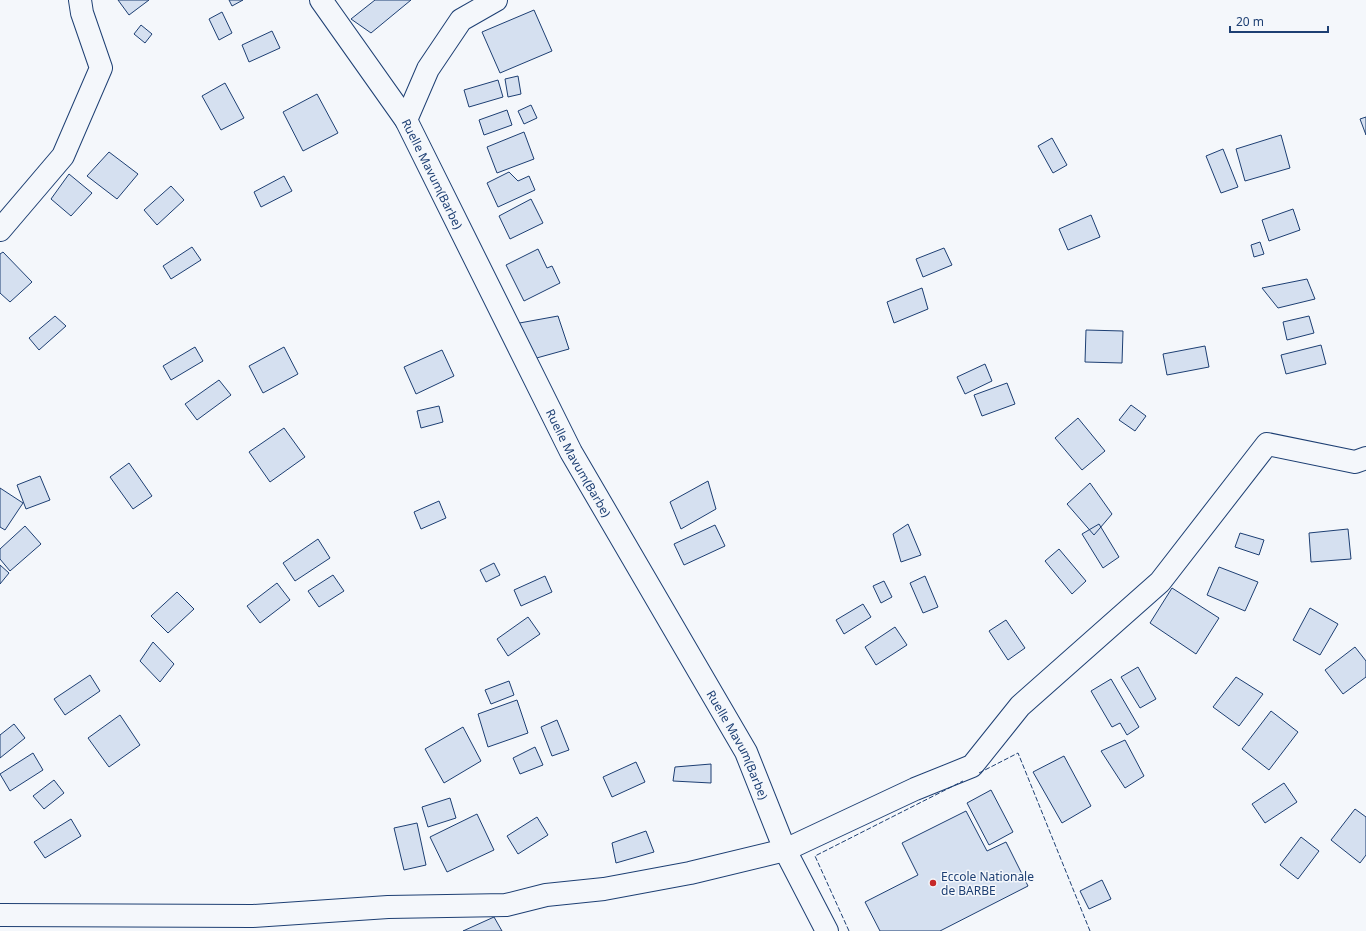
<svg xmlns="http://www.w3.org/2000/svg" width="1366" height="931" font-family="'Noto Sans',sans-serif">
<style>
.building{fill:#d5e0f0;stroke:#1d3f73}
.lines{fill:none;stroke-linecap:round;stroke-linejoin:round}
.minor-casing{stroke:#1d3f73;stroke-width:24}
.minor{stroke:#f4f7fb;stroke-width:22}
.fence{stroke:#1d3f73;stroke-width:1;stroke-dasharray:5 2;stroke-linecap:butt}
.poi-dot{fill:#c62828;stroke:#f4f7fb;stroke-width:1.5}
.labels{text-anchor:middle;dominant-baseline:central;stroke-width:3;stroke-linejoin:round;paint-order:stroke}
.street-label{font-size:12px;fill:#1d3f73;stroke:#f4f7fb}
.poi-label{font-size:12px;fill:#1d3f73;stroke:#f4f7fb;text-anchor:start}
</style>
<rect width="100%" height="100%" fill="#f4f7fb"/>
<!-- building -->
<path class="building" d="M 118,0 L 149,0 L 129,15 Z
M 229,0 L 243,0 L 232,6 Z
M 375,0 L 411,0 L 371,33 L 351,19 Z
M 534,10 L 552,51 L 500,73 L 482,32 Z
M 222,12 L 232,33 L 219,40 L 209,19 Z
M 141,25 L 152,34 L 145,43 L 134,34 Z
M 272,31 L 280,48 L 249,62 L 242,45 Z
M 518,76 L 521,94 L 508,97 L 505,79 Z
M 498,80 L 503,97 L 469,107 L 464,90 Z
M 225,83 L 244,118 L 221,130 L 202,96 Z
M 317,94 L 338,133 L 303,151 L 283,112 Z
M 531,105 L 537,118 L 524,124 L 518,111 Z
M 507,110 L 512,125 L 484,135 L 479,120 Z
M 1366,117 L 1366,135 L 1360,119 Z
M 524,132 L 534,159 L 497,173 L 487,147 Z
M 1281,135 L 1290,168 L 1245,181 L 1236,149 Z
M 1052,138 L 1067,165 L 1053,173 L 1038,146 Z
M 1223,149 L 1238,187 L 1221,193 L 1206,156 Z
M 109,152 L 138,174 L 117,199 L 87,176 Z
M 509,172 L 518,181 L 529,176 L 535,190 L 498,207 L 487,183 Z
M 69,174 L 92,193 L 71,216 L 51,199 Z
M 284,176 L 292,191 L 261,207 L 254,192 Z
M 171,186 L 184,200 L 157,225 L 144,210 Z
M 531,199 L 543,223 L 510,239 L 499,216 Z
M 1293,209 L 1300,230 L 1269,241 L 1262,220 Z
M 1091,215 L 1100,237 L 1068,250 L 1059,229 Z
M 1260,242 L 1264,254 L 1254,257 L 1251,245 Z
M 192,247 L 201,260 L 171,279 L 163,266 Z
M 944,248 L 952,265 L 923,277 L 916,259 Z
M 538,249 L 547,268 L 552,266 L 560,283 L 524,301 L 506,265 Z
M 3,252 L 32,282 L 10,302 L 0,293 L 0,254 Z
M 1307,279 L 1315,299 L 1278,308 L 1262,288 Z
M 922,288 L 928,309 L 894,323 L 887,302 Z
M 55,316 L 66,326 L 39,350 L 29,338 Z
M 558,316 L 569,349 L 533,359 L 514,324 Z
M 1309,316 L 1314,333 L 1287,340 L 1283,322 Z
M 1086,330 L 1123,331 L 1122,363 L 1085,362 Z
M 1321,345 L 1326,364 L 1286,374 L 1281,355 Z
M 1205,346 L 1209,367 L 1167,375 L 1163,354 Z
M 195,347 L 203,361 L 171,380 L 163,366 Z
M 284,347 L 298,374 L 263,393 L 249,366 Z
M 442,350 L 454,376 L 416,394 L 404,367 Z
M 985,364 L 992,381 L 965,394 L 957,377 Z
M 219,380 L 231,395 L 197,420 L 185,404 Z
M 1007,383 L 1015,404 L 982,416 L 974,395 Z
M 1131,405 L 1146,416 L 1135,431 L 1119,420 Z
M 439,406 L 443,422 L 421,428 L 417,411 Z
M 1078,418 L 1105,451 L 1082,470 L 1055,438 Z
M 284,428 L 305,457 L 270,482 L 249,452 Z
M 129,463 L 152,496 L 133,509 L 110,477 Z
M 40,476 L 50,500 L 26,509 L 17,485 Z
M 708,481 L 716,509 L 681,529 L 670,502 Z
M 1090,483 L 1112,514 L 1094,535 L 1067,504 Z
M 0,488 L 23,503 L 5,530 L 0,527 Z
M 439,501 L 446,518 L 421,529 L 414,512 Z
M 908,524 L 921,555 L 901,562 L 893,534 Z
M 1099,524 L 1119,557 L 1103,568 L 1082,534 Z
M 715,525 L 725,546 L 684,565 L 674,544 Z
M 25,526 L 41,544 L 10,571 L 0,559 L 0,549 Z
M 1348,529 L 1351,559 L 1311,562 L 1309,533 Z
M 1240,533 L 1264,540 L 1259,555 L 1235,547 Z
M 318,539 L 330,558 L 295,581 L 283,563 Z
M 1059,549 L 1086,581 L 1072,594 L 1045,561 Z
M 494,563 L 500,575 L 486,582 L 480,570 Z
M 0,565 L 9,573 L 0,584 Z
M 1219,567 L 1258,582 L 1245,611 L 1207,595 Z
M 333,575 L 344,591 L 319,607 L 308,591 Z
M 545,576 L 552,592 L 521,606 L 514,590 Z
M 925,576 L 938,607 L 923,613 L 910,583 Z
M 884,581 L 892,597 L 881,603 L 873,586 Z
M 277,583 L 290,600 L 260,623 L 247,606 Z
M 1172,588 L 1219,618 L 1196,654 L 1150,623 Z
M 177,592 L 194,609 L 168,633 L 151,616 Z
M 863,604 L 871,617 L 844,634 L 836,620 Z
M 1310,608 L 1338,624 L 1320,655 L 1293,640 Z
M 528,617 L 540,634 L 508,656 L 497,639 Z
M 1006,620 L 1025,648 L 1008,660 L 989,631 Z
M 895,627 L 907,645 L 876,665 L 865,647 Z
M 153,642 L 174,664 L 160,682 L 140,661 Z
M 1355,647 L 1366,661 L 1366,677 L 1343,694 L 1325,670 Z
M 1138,667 L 1156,699 L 1140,708 L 1121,677 Z
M 90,675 L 100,691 L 65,715 L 54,699 Z
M 1236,677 L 1263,694 L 1239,726 L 1213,707 Z
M 1111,679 L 1139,727 L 1127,735 L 1120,723 L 1112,727 L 1091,691 Z
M 509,681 L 514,695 L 491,704 L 485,690 Z
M 517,700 L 528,733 L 488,747 L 478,714 Z
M 1271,711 L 1298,732 L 1269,770 L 1242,749 Z
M 120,715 L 140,745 L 109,767 L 88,738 Z
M 557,720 L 569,750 L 552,756 L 541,727 Z
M 14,724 L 25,738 L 0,758 L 0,735 Z
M 463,727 L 481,761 L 444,783 L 425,749 Z
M 1125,740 L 1144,776 L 1125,788 L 1101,751 Z
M 535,747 L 543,765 L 520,774 L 513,758 Z
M 33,753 L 43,770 L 10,791 L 0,774 Z
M 1064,756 L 1091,806 L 1062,823 L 1033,772 Z
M 636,762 L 645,782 L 612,797 L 603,777 Z
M 711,764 L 711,783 L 673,781 L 675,767 Z
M 54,780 L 64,793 L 44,809 L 33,796 Z
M 1284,783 L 1297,802 L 1265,823 L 1252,804 Z
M 991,790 L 1013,832 L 989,845 L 967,803 Z
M 450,798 L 456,818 L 428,827 L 422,807 Z
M 1355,809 L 1366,817 L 1366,855 L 1360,863 L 1331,840 Z
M 966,811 L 987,851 L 1006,842 L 1028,886 L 940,931 L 880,931 L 865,902 L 918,875 L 902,843 Z
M 477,814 L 494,850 L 447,872 L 430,837 Z
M 537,817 L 548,835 L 518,854 L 507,836 Z
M 71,819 L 81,836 L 45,858 L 34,842 Z
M 417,823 L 426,865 L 404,870 L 394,828 Z
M 646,831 L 654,852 L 616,863 L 612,843 Z
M 1301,837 L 1319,851 L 1298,879 L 1280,865 Z
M 1102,880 L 1111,899 L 1089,909 L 1080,891 Z
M 494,917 L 502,931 L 463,931 Z"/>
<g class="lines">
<defs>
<g id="minor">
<path id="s1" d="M 321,0 L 406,120 L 571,452 L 746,752 L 785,850 L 827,931"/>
<path d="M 406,120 L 428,69 L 461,20 L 496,0"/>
<path d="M 0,230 L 63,156 L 101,68 L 82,13 L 80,0"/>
<path d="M 0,915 L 253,916 L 388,907 L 506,905 L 546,895 L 604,889 L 690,873 L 785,850 L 915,789 L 972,766 L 1020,706 L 1160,582 L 1267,444 L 1355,462 L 1366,458"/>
</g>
</defs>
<!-- minor casing -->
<use href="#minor" class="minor-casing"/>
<!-- minor -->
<use href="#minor" class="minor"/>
<!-- fence -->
<path class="fence" d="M 979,773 L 1018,753 L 1090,931
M 849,931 L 815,856 L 963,781"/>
</g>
<!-- markers -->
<circle class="poi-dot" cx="933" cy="883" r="4"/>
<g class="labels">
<!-- street labels -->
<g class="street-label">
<text stroke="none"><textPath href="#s1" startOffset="207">Ruelle Mavum(Barbe)</textPath></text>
<text stroke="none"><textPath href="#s1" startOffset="531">Ruelle Mavum(Barbe)</textPath></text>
<text stroke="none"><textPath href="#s1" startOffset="855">Ruelle Mavum(Barbe)</textPath></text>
</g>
<!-- poi labels -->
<g class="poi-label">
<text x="941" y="876">Eccole Nationale<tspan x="941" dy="14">de BARBE</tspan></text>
</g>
</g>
<!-- scale -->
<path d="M1230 26v6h98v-6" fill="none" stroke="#1d3f73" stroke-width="2"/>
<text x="1236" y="26" font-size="12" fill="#1d3f73" stroke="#f4f7fb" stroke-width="3" paint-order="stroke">20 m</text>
</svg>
